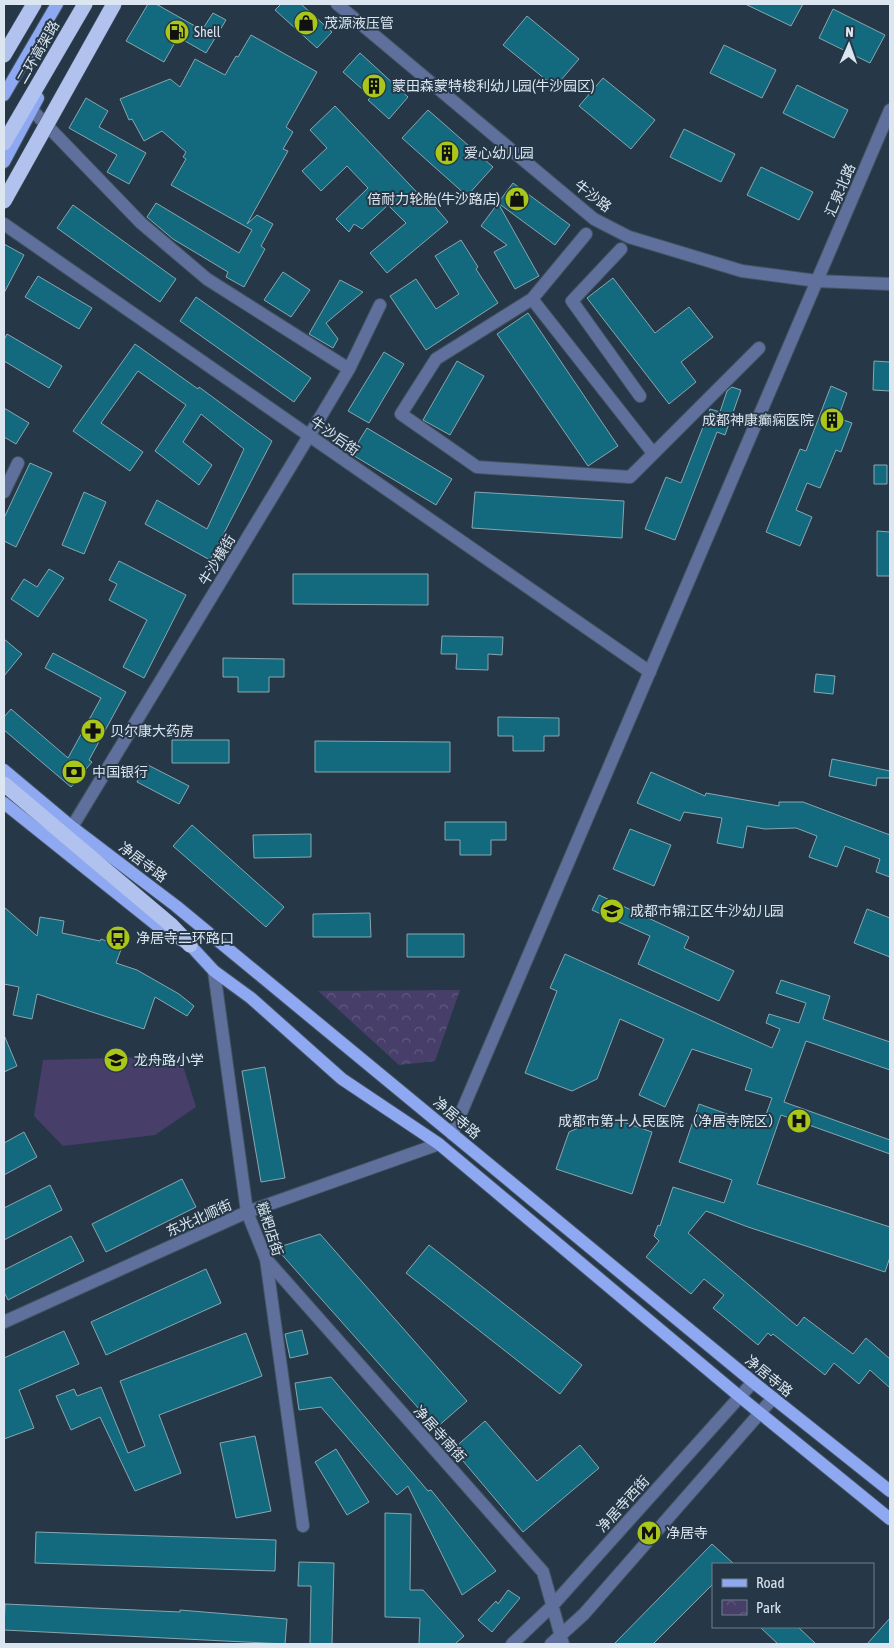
<svg xmlns="http://www.w3.org/2000/svg" width="894" height="1648" font-family="'Asap Condensed','Noto Sans SC',sans-serif">
<style>
.green{fill:#473e69}
.park{fill:url(#park-crowns)}
.building{fill:#136a7e;stroke:#88a6af}
.lines{fill:none;stroke-linecap:round;stroke-linejoin:round}
.minor-casing{stroke:#435462;stroke-width:14}
.major-casing{stroke:#435462;stroke-width:14}
.highway-casing{stroke:#435462;stroke-width:16}
.minor{stroke:#5f709d;stroke-width:12}
.major{stroke:#8ea9f2;stroke-width:12}
.highway{stroke:#b1c2ee;stroke-width:15}
.highway-bridge-casing{stroke:#435462;stroke-width:16;stroke-linecap:butt}
.highway-bridge{stroke:#b1c2ee;stroke-width:15}
.labels{text-anchor:middle;dominant-baseline:central;stroke-width:4;stroke-linejoin:round;paint-order:stroke}
.poi-label{font-size:14px;fill:#dbe6f0;stroke:#263847;text-anchor:start}
.street-label{font-size:14px;fill:#dbe6f0;stroke:#263847}
</style>
<defs>
<pattern id="park-crowns" width="20" height="18" patternUnits="userSpaceOnUse" patternTransform="scale(1.25)"><rect width="20" height="18" fill="#473e69"/><path d="M2 6a3 3 0 1 1 6 0M12 15a3 3 0 1 1 6 0" fill="none" stroke="#615a7f"/></pattern>
</defs>
<rect width="100%" height="100%" fill="#263847"/>
<!-- green -->
<path class="green" d="M 180,1056 L 196,1107 L 155,1135 L 63,1146 L 34,1116 L 43,1060 Z"/>
<!-- park -->
<path class="park" d="M 460,990 L 435,1061 L 399,1065 L 318,991 Z"/>
<!-- building -->
<path class="building" d="M 148,4 L 156,4 L 202,30 L 213,13 L 226,20 L 206,53 L 178,37 L 164,62 L 126,41 Z
M 281,4 L 301,4 L 332,32 L 317,48 L 275,10 Z
M 745,4 L 803,4 L 791,26 Z
M 833,9 L 885,35 L 870,63 L 819,38 Z
M 527,16 L 579,59 L 555,87 L 503,45 Z
M 251,35 L 317,72 L 286,127 L 293,132 L 283,149 L 288,151 L 247,224 L 257,215 L 273,224 L 261,246 L 265,249 L 244,287 L 226,277 L 228,272 L 173,239 L 147,217 L 156,203 L 239,253 L 252,230 L 171,185 L 186,159 L 183,157 L 186,152 L 162,131 L 144,141 L 132,119 L 129,120 L 120,99 L 170,79 L 180,87 L 195,59 L 225,75 L 236,56 L 238,57 Z
M 724,45 L 776,70 L 762,98 L 710,73 Z
M 360,53 L 408,97 L 389,119 L 368,100 L 371,97 L 343,72 Z
M 603,78 L 655,120 L 631,149 L 579,106 Z
M 797,85 L 848,110 L 834,138 L 783,113 Z
M 86,98 L 108,111 L 99,127 L 146,153 L 129,184 L 107,172 L 117,155 L 69,128 Z
M 335,106 L 428,204 L 431,202 L 448,222 L 387,273 L 370,253 L 406,223 L 388,205 L 362,229 L 354,224 L 349,232 L 336,219 L 368,188 L 347,166 L 321,191 L 302,171 L 327,148 L 310,130 Z
M 428,110 L 493,167 L 467,196 L 402,138 Z
M 684,129 L 735,154 L 721,182 L 670,157 Z
M 761,167 L 813,192 L 799,220 L 747,195 Z
M 513,183 L 570,225 L 555,245 L 498,203 Z
M 498,203 L 539,276 L 515,289 L 494,252 L 507,245 L 481,226 Z
M 73,205 L 176,279 L 160,302 L 57,228 Z
M 461,240 L 478,267 L 476,269 L 498,303 L 426,350 L 390,296 L 416,279 L 436,309 L 459,294 L 435,256 Z
M 4,244 L 24,255 L 4,293 Z
M 283,272 L 310,290 L 291,317 L 264,300 Z
M 38,276 L 92,308 L 79,329 L 25,297 Z
M 613,278 L 655,333 L 689,307 L 713,337 L 681,362 L 696,382 L 669,404 L 587,298 Z
M 340,280 L 363,292 L 326,323 L 338,339 L 333,348 L 309,334 Z
M 196,297 L 311,378 L 294,402 L 180,321 Z
M 528,313 L 618,446 L 588,466 L 497,334 Z
M 7,334 L 62,366 L 49,388 L 4,361 L 4,340 Z
M 135,344 L 198,389 L 199,387 L 272,441 L 210,560 L 145,524 L 157,500 L 207,529 L 244,449 L 201,414 L 183,442 L 212,465 L 199,485 L 155,451 L 186,405 L 138,371 L 101,423 L 143,452 L 130,471 L 73,431 Z
M 384,352 L 404,364 L 369,423 L 348,411 Z
M 457,361 L 484,376 L 450,435 L 423,420 Z
M 874,361 L 890,362 L 890,391 L 873,390 Z
M 831,386 L 847,393 L 838,418 L 852,423 L 841,452 L 836,450 L 820,488 L 807,483 L 796,510 L 812,517 L 800,546 L 766,532 L 800,449 L 806,451 Z
M 732,387 L 741,390 L 725,435 L 717,432 L 675,540 L 645,529 L 666,477 L 681,483 L 710,409 L 720,412 L 727,391 Z
M 4,408 L 29,423 L 16,444 L 4,437 Z
M 367,428 L 452,479 L 436,505 L 351,454 Z
M 30,463 L 52,473 L 16,547 L 4,541 L 4,518 Z
M 874,465 L 887,465 L 887,484 L 874,484 Z
M 84,492 L 106,502 L 84,554 L 62,545 Z
M 475,492 L 624,501 L 622,538 L 472,528 Z
M 877,531 L 890,532 L 890,576 L 877,576 Z
M 119,561 L 186,595 L 144,678 L 123,667 L 147,620 L 109,600 L 117,584 L 109,580 Z
M 49,569 L 64,578 L 38,617 L 11,599 L 24,579 L 37,587 Z
M 293,574 L 428,574 L 428,605 L 293,604 Z
M 442,636 L 503,637 L 502,655 L 488,654 L 488,670 L 456,669 L 457,654 L 441,654 Z
M 4,639 L 22,654 L 4,676 Z
M 53,653 L 126,692 L 89,760 L 92,762 L 71,787 L 4,730 L 4,717 L 11,709 L 68,758 L 101,698 L 45,668 Z
M 223,658 L 284,659 L 284,677 L 269,677 L 269,692 L 238,692 L 238,677 L 223,677 Z
M 816,674 L 835,676 L 833,694 L 814,692 Z
M 498,717 L 559,718 L 559,736 L 544,736 L 544,751 L 513,751 L 513,736 L 498,736 Z
M 172,740 L 229,740 L 229,763 L 172,763 Z
M 315,741 L 450,742 L 450,772 L 315,772 Z
M 832,759 L 890,771 L 890,778 L 877,778 L 876,786 L 829,776 Z
M 146,764 L 189,786 L 179,804 L 137,782 Z
M 651,772 L 705,796 L 706,793 L 779,806 L 779,802 L 803,802 L 890,835 L 890,877 L 876,872 L 880,859 L 845,846 L 837,867 L 809,857 L 817,836 L 796,828 L 765,829 L 747,826 L 743,848 L 717,843 L 722,818 L 684,812 L 680,821 L 637,803 Z
M 445,822 L 506,822 L 506,840 L 491,840 L 491,855 L 460,855 L 460,840 L 445,840 Z
M 192,825 L 284,907 L 266,927 L 173,846 Z
M 630,829 L 671,845 L 654,886 L 613,869 Z
M 311,834 L 311,857 L 254,858 L 253,835 Z
M 599,895 L 689,937 L 684,948 L 734,971 L 719,1001 L 638,964 L 650,936 L 592,910 Z
M 4,907 L 37,936 L 40,917 L 64,921 L 62,933 L 100,941 L 101,939 L 122,947 L 116,963 L 137,970 L 179,994 L 194,1006 L 187,1016 L 155,997 L 144,1029 L 37,994 L 32,1019 L 13,1015 L 19,987 L 4,984 Z
M 867,909 L 890,918 L 890,957 L 854,943 Z
M 370,913 L 371,937 L 313,937 L 313,914 Z
M 407,934 L 464,934 L 464,957 L 407,957 Z
M 565,954 L 772,1048 L 780,1029 L 766,1023 L 769,1014 L 799,1023 L 806,1003 L 776,993 L 781,980 L 830,996 L 823,1019 L 890,1042 L 890,1070 L 806,1041 L 784,1102 L 890,1140 L 890,1154 L 781,1115 L 757,1184 L 890,1227 L 890,1257 L 885,1272 L 748,1227 L 706,1211 L 688,1233 L 797,1326 L 804,1317 L 853,1354 L 866,1338 L 890,1359 L 890,1388 L 870,1370 L 859,1384 L 834,1363 L 825,1375 L 773,1334 L 771,1336 L 768,1333 L 758,1345 L 713,1308 L 724,1295 L 704,1279 L 691,1294 L 646,1257 L 659,1241 L 654,1236 L 658,1225 L 660,1226 L 673,1187 L 724,1203 L 732,1180 L 679,1162 L 699,1104 L 752,1123 L 754,1119 L 763,1123 L 772,1098 L 745,1090 L 752,1069 L 692,1049 L 665,1107 L 639,1095 L 664,1039 L 620,1019 L 597,1079 L 572,1091 L 525,1073 L 557,991 L 550,988 Z
M 4,1035 L 17,1066 L 4,1072 Z
M 265,1067 L 285,1178 L 261,1182 L 242,1071 Z
M 606,1116 L 652,1132 L 632,1194 L 556,1169 L 569,1132 Z
M 24,1132 L 37,1157 L 4,1175 L 4,1143 Z
M 182,1179 L 196,1207 L 106,1252 L 92,1224 Z
M 50,1185 L 62,1210 L 4,1240 L 4,1208 Z
M 320,1234 L 467,1401 L 436,1428 L 276,1248 Z
M 71,1236 L 84,1261 L 8,1300 L 4,1292 L 4,1270 Z
M 429,1245 L 582,1365 L 560,1394 L 406,1273 Z
M 206,1269 L 221,1303 L 106,1355 L 91,1322 Z
M 302,1330 L 308,1354 L 290,1358 L 285,1334 Z
M 64,1331 L 79,1364 L 19,1390 L 34,1428 L 4,1439 L 4,1358 Z
M 246,1333 L 262,1376 L 159,1415 L 181,1473 L 135,1491 L 100,1417 L 71,1430 L 56,1396 L 74,1389 L 77,1396 L 101,1387 L 128,1453 L 145,1446 L 120,1381 Z
M 331,1377 L 428,1491 L 431,1490 L 496,1571 L 462,1595 L 408,1486 L 397,1495 L 321,1407 L 299,1410 L 295,1383 Z
M 485,1421 L 537,1481 L 580,1445 L 599,1468 L 523,1532 L 453,1449 Z
M 255,1436 L 271,1511 L 236,1518 L 220,1443 Z
M 336,1449 L 369,1502 L 347,1515 L 315,1462 Z
M 385,1513 L 411,1514 L 410,1590 L 423,1590 L 464,1636 L 455,1644 L 419,1644 L 420,1618 L 385,1617 Z
M 36,1532 L 276,1540 L 275,1571 L 35,1563 Z
M 712,1544 L 734,1564 L 713,1564 L 713,1584 L 653,1644 L 614,1644 Z
M 299,1562 L 334,1563 L 332,1644 L 310,1644 L 311,1586 L 298,1586 Z
M 508,1590 L 520,1598 L 492,1632 L 478,1620 L 496,1601 L 498,1604 Z
M 5,1604 L 180,1612 L 180,1610 L 287,1619 L 285,1644 L 4,1630 Z
M 890,1618 L 890,1644 L 867,1644 Z
M 760,1627 L 798,1627 L 816,1644 L 778,1644 Z"/>
<g class="lines">
<defs>
<path id="minor" d="M 337,4 L 594,219 L 629,237 L 742,271 L 817,281 L 890,284
M 32,110 L 141,223 L 207,279 L 349,369
M 4,224 L 650,672
M 586,234 L 532,299 L 436,359 L 401,414 L 477,467 L 630,477 L 759,348
M 621,249 L 572,301 L 640,396
M 532,299 L 653,453
M 4,492 L 18,463
M 72,827 L 309,436 L 349,369 L 380,305
M 214,971 L 247,1212 L 266,1259 L 303,1526
M 452,1134 L 890,110
M 266,1259 L 543,1572 L 563,1644
M 4,1322 L 247,1212 L 439,1144
M 512,1644 L 552,1606 L 753,1382
M 551,1644 L 584,1614 L 773,1398"/>
<path id="major" d="M 4,95 L 57,4
M 4,162 L 38,98
M 4,770 L 72,827 L 176,906 L 753,1382 L 890,1491
M 4,803 L 159,927 L 190,945 L 214,971 L 251,998 L 342,1079 L 439,1144 L 739,1396 L 890,1519"/>
<path id="highway" d="M 4,55 L 34,4
M 4,143 L 85,4
M 4,784 L 171,925 L 190,945"/>
</defs>
<!-- minor casing -->
<use href="#minor" class="minor-casing"/>
<!-- major casing -->
<use href="#major" class="major-casing"/>
<!-- highway casing -->
<use href="#highway" class="highway-casing"/>
<!-- minor -->
<use href="#minor" class="minor"/>
<!-- major -->
<use href="#major" class="major"/>
<!-- highway -->
<use href="#highway" class="highway"/>
<defs>
<path id="highway-bridge" d="M 4,201 L 114,4"/>
</defs>
<!-- highway-bridge casing -->
<use href="#highway-bridge" class="highway-bridge-casing"/>
<!-- highway-bridge -->
<use href="#highway-bridge" class="highway-bridge"/>
</g>
<!-- icons -->
<defs>
<symbol id="shop-disc" viewBox="-11 -11 22 22"><circle r="9.5" fill="#a9c71a" stroke="#263847"/><path d="M-5-2.5h2.3a2.7 3.5 0 0 1 5.4 0H5L5.5 6h-11ZM-1.5-2.5h3a1.5 2.3 0 0 0-3 0Z" fill="#111"/></symbol>
<symbol id="fuel-disc" viewBox="-11 -11 22 22"><circle r="9.5" fill="#a9c71a" stroke="#263847"/><path d="M-5.5-6h7V0h2V4h1.3V-2.5L3-4.5l.8-.8L6-3V5H2.5V1h-1V6h-7ZM-4.2-4.7v3.2H.2V-4.7Z" fill="#111"/></symbol>
<symbol id="building-disc" viewBox="-11 -11 22 22"><circle r="9.5" fill="#a9c71a" stroke="#263847"/><path d="M-4-6H4V6H1V3H-1V6H-4ZM-2.5-4.3h1.7v1.8h-1.7ZM.8-4.3h1.7v1.8H.8ZM-2.5-1h1.7V.8h-1.7ZM.8-1h1.7V.8H.8Z" fill="#111"/></symbol>
<symbol id="pharmacy-disc" viewBox="-11 -11 22 22"><circle r="9.5" fill="#a9c71a" stroke="#263847"/><path d="M-2-6h4v4h4v4h-4v4h-4v-4h-4v-4h4Z" fill="#111"/></symbol>
<symbol id="bank-disc" viewBox="-11 -11 22 22"><circle r="9.5" fill="#a9c71a" stroke="#263847"/><path d="M-6-4H6V4H-6ZM0-2.3a2.3 2.3 0 1 0 0 4.6a2.3 2.3 0 1 0 0-4.6Z" fill="#111"/></symbol>
<symbol id="school-disc" viewBox="-11 -11 22 22"><circle r="9.5" fill="#a9c71a" stroke="#263847"/><path d="M0-5L7-2L0 1L-7-2ZM-4 1L0 2.5L4 1V4Q0 6-4 4Z" fill="#111"/></symbol>
<symbol id="bus-disc" viewBox="-11 -11 22 22"><circle r="9.5" fill="#a9c71a" stroke="#263847"/><path d="M-5-6H5V4H4V6H2V4H-2V6H-4V4H-5ZM-3.5-4V0h7V-4ZM-3.5 1.2v1.5H-2V1.2ZM2 1.2v1.5H3.5V1.2Z" fill="#111"/></symbol>
<symbol id="hospital-disc" viewBox="-11 -11 22 22"><circle r="9.5" fill="#a9c71a" stroke="#263847"/><path d="M-5-5h3v3.5h4V-5h3V5h-3V1.5h-4V5h-3Z" fill="#111"/></symbol>
<symbol id="metro-disc" viewBox="-11 -11 22 22"><circle r="9.5" fill="#a9c71a" stroke="#263847"/><path d="M-5.5 5V-5H-3L0 0L3-5H5.5V5H3V-.5L0 4L-3-.5V5Z" fill="#111"/></symbol>
</defs>
<g fill-rule="evenodd">
<use href="#shop-disc" x="292" y="9" width="28" height="28"/>
<use href="#fuel-disc" x="163" y="18" width="28" height="28"/>
<use href="#building-disc" x="360" y="72" width="28" height="28"/>
<use href="#building-disc" x="433" y="139" width="28" height="28"/>
<use href="#shop-disc" x="503" y="185" width="28" height="28"/>
<use href="#building-disc" x="818" y="406" width="28" height="28"/>
<use href="#pharmacy-disc" x="79" y="717" width="28" height="28"/>
<use href="#bank-disc" x="60" y="758" width="28" height="28"/>
<use href="#school-disc" x="598" y="897" width="28" height="28"/>
<use href="#bus-disc" x="104" y="924" width="28" height="28"/>
<use href="#school-disc" x="102" y="1046" width="28" height="28"/>
<use href="#hospital-disc" x="785" y="1107" width="28" height="28"/>
<use href="#metro-disc" x="635" y="1519" width="28" height="28"/>
</g>
<g class="labels">
<!-- poi labels -->
<g class="poi-label">
<text x="324" y="23">茂源液压管</text>
<text x="194" y="32">Shell</text>
<text x="392" y="86">蒙田森蒙特梭利幼儿园(牛沙园区)</text>
<text x="464" y="153">爱心幼儿园</text>
<text x="500" y="199" text-anchor="end">倍耐力轮胎(牛沙路店)</text>
<text x="814" y="420" text-anchor="end">成都神康癫痫医院</text>
<text x="110" y="731">贝尔康大药房</text>
<text x="92" y="772">中国银行</text>
<text x="630" y="911">成都市锦江区牛沙幼儿园</text>
<text x="136" y="938">净居寺二环路口</text>
<text x="134" y="1060">龙舟路小学</text>
<text x="782" y="1121" text-anchor="end">成都市第十人民医院（净居寺院区）</text>
<text x="666" y="1533">净居寺</text>
</g>
<!-- street labels -->
<g class="street-label">
<text transform="translate(38 52) rotate(-60)">二环高架路</text>
<text transform="translate(840 190) rotate(-67)">汇泉北路</text>
<text transform="translate(593 196) rotate(37)">牛沙路</text>
<text transform="translate(335 436) rotate(35)">牛沙后街</text>
<text transform="translate(217 560) rotate(-59)">牛沙横街</text>
<text transform="translate(143 862) rotate(37)">净居寺路</text>
<text transform="translate(457 1118) rotate(40)">净居寺路</text>
<text transform="translate(199 1218) rotate(-24)">东光北顺街</text>
<text transform="translate(270 1229) rotate(72)">糍粑店街</text>
<text transform="translate(769 1376) rotate(39)">净居寺路</text>
<text transform="translate(440 1434) rotate(48)">净居寺南街</text>
<text transform="translate(623 1504) rotate(-48)">净居寺西街</text>
</g>
</g>
<!-- border -->
<rect width="894" height="1648" fill="none" stroke="#dbe6f0" stroke-width="10"/>
<!-- legend -->
<rect x="712" y="1563" width="162" height="65" fill="#263847" stroke="#6e7e8b"/>
<rect x="722" y="1579" width="25" height="8" fill="#8ea9f2" stroke="#6e7e8b"/>
<text x="756" y="1588" font-size="15" fill="#dbe6f0">Road</text>
<rect x="722" y="1600" width="25" height="15" fill="url(#park-crowns)" stroke="#6e7e8b"/>
<text x="756" y="1613" font-size="15" fill="#dbe6f0">Park</text>
<!-- north arrow -->
<g transform="translate(849 45) rotate(2)" stroke="#263847" stroke-width="4" paint-order="stroke">
<path d="M0-4L9 19L0 12L-9 19Z" fill="#dbe6f0"/>
<text y="-8" font-size="14" font-weight="bold" text-anchor="middle" fill="#dbe6f0">N</text>
</g>
</svg>
